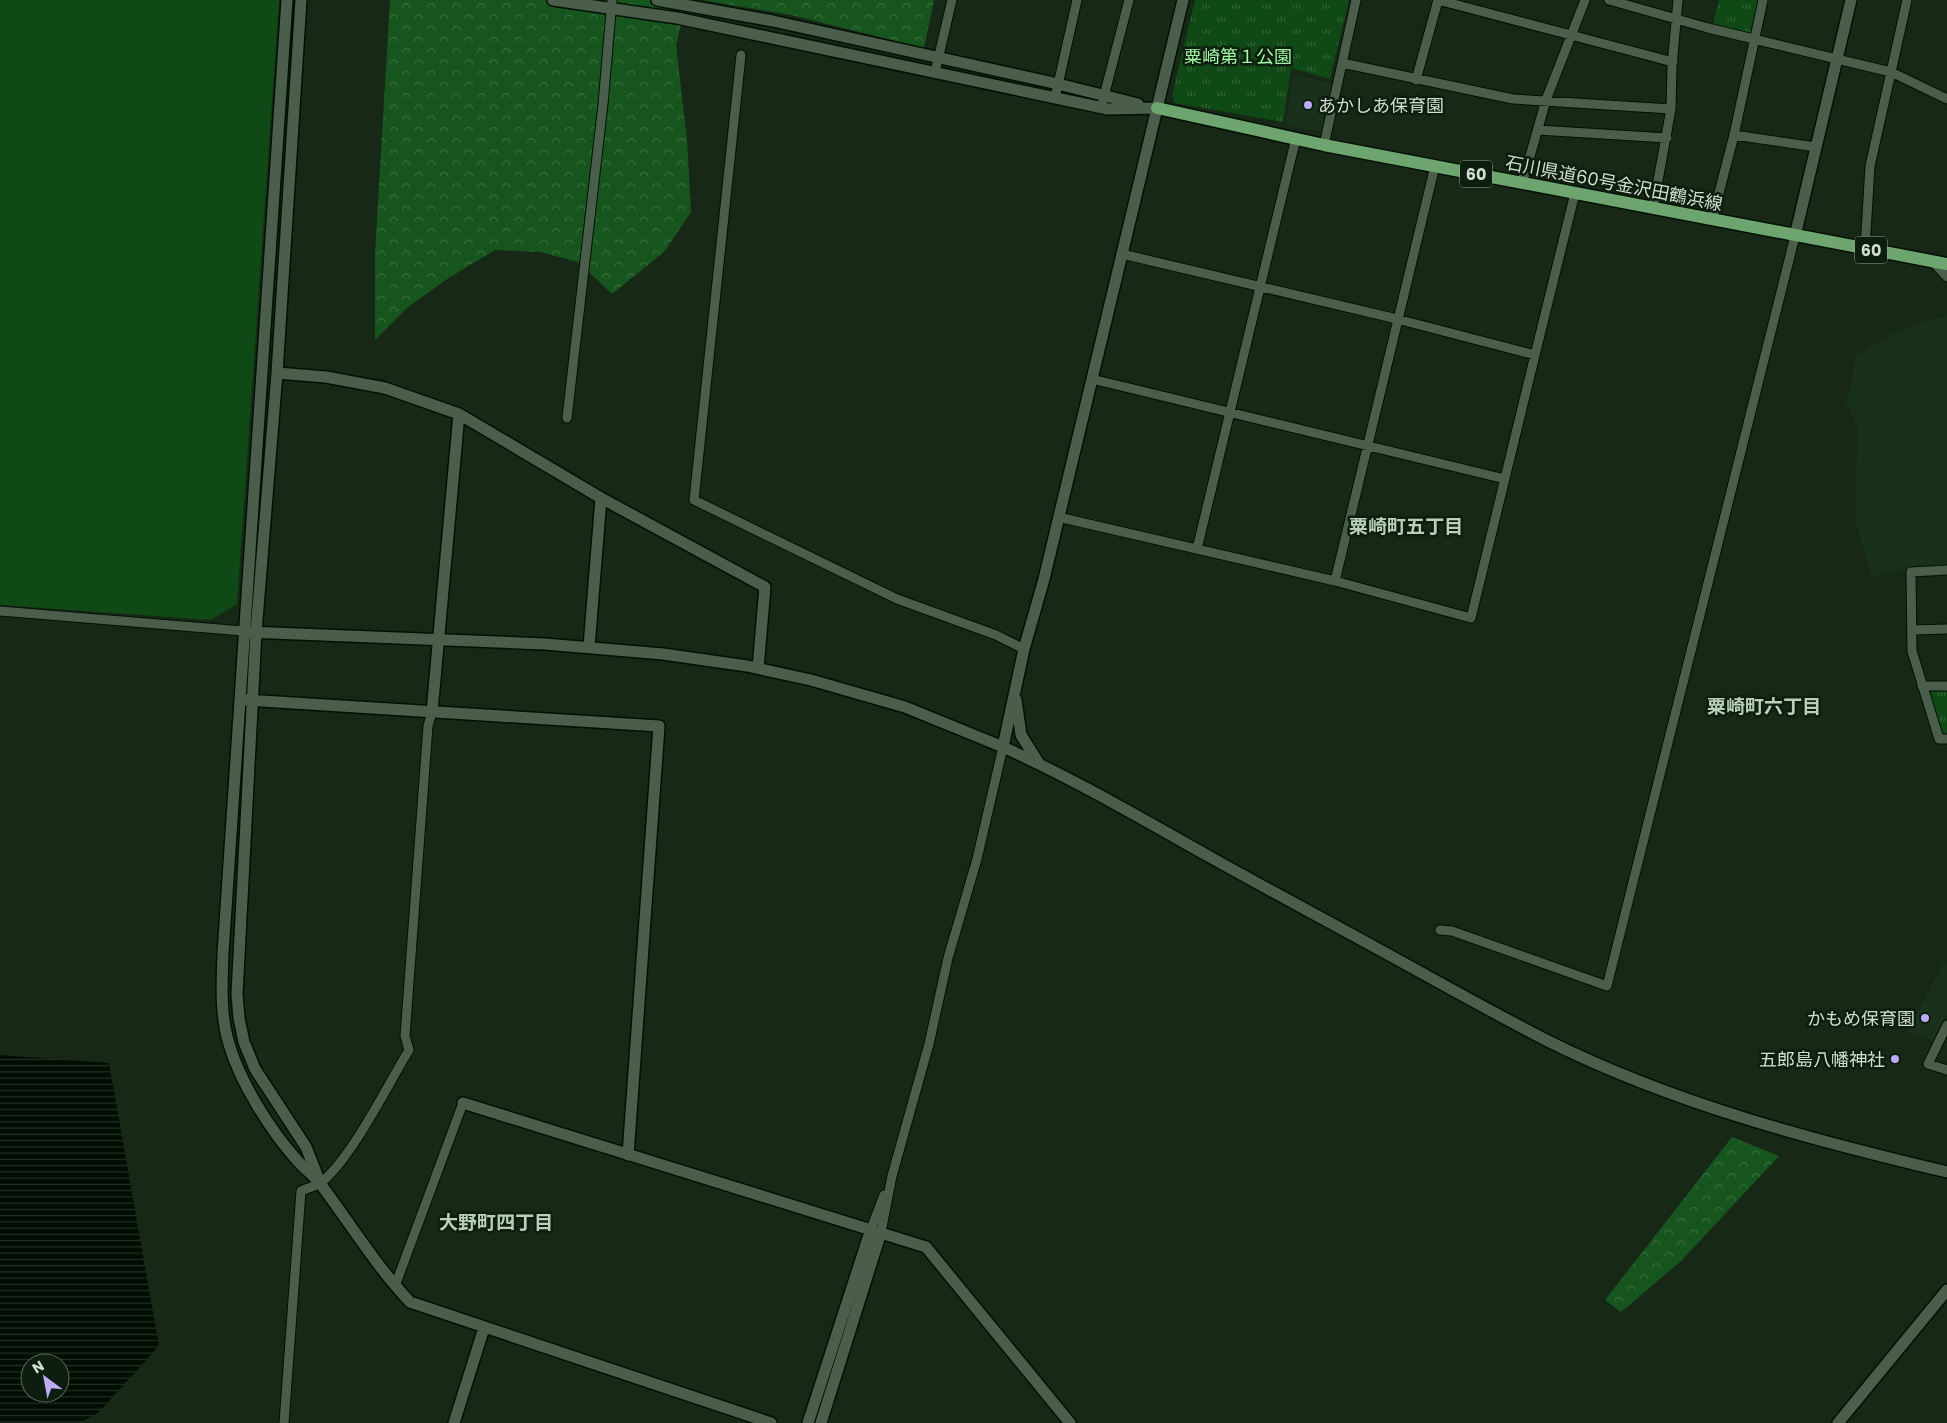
<svg xmlns="http://www.w3.org/2000/svg" width="1947" height="1423" font-family="Poppins,'Noto Sans JP',sans-serif">
<style>
.built{fill:#19301a}
.grass{fill:#0f4916}
.forest{fill:url(#forest-crowns)}
.park{fill:url(#park-tufts)}
.water{fill:url(#water-rules);fill-rule:evenodd}
.lines{fill:none;stroke-linecap:round;stroke-linejoin:round}
.minor-casing{stroke:#021103;stroke-width:11}
.tertiary-casing{stroke:#021103;stroke-width:14}
.primary-casing{stroke:#021103;stroke-width:15}
.minor{stroke:#4b5e4b;stroke-width:9}
.tertiary{stroke:#4b5e4b;stroke-width:11}
.primary{stroke:#6ea470;stroke-width:12}
.poi-dot{fill:#bcaaf5;stroke:#0d1e0e;stroke-width:2}
.labels{text-anchor:middle;dominant-baseline:central;stroke-width:5;stroke-linejoin:round;paint-order:stroke}
.shield{fill:#0d1e0e;stroke:#97a497;stroke-width:1}
.shield-label{font-size:16px;font-weight:bold;fill:#d2ddd2}
.park-label{font-size:18px;fill:#a1f5a3;stroke:#0d1e0e}
.poi-label{font-size:18px;fill:#d2ddd2;stroke:#0d1e0e;text-anchor:end}
.street-label{font-size:18px;fill:#d2ddd2;stroke:#0d1e0e}
.neighbourhood-label{font-size:19px;font-weight:bold;fill:#b9cfb9;stroke:#0d1e0e}
</style>
<defs>
<pattern id="forest-crowns" width="20" height="18" patternUnits="userSpaceOnUse" patternTransform="scale(1.25)"><rect width="20" height="18" fill="#17551e"/><path d="M2 6a3 3 0 1 1 6 0M12 15a3 3 0 1 1 6 0" fill="none" stroke="#386d3e"/></pattern>
<pattern id="park-tufts" width="24" height="20" patternUnits="userSpaceOnUse" patternTransform="scale(1.25)"><rect width="24" height="20" fill="#0f4916"/><path d="M3 7l-1-3M5 7V3M7 7l1-3M15 17l-1-3M17 17v-4M19 17l1-3" fill="none" stroke="#316337"/></pattern>
<pattern id="water-rules" width="6" height="5" patternUnits="userSpaceOnUse" patternTransform="scale(1.25)"><rect width="6" height="5" fill="#000d01"/><path d="M0 2.5h6" fill="none" stroke="#243025"/></pattern>
</defs>
<rect width="100%" height="100%" fill="#172817"/>
<!-- built -->
<path class="built" d="M 1292,75 L 1332,83 L 1323,132 L 1286,126 Z
M 1947,316 L 1947,567 L 1905,568 L 1872,577 L 1856,524 L 1857,425 L 1847,405 L 1856,355 L 1899,331 L 1929,320 Z
M 1944,962 L 1947,964 L 1947,1014 L 1933,1041 L 1907,1032 Z"/>
<!-- grass -->
<path class="grass" d="M 0,0 L 279,0 L 237,604 L 211,620 L 0,605 Z"/>
<!-- forest -->
<path class="forest" d="M 390,0 L 687,0 L 676,45 L 687,140 L 691,212 L 664,252 L 612,294 L 578,262 L 540,252 L 495,250 L 450,277 L 408,307 L 375,340 L 375,253 Z
M 702,0 L 934,0 L 924,48 L 791,15 Z
M 1732,1137 L 1779,1156 L 1681,1261 L 1621,1312 L 1605,1300 Z"/>
<!-- park -->
<path class="park" d="M 1195,0 L 1349,0 L 1330,79 L 1291,68 L 1283,122 L 1175,103 L 1172,96 Z
M 1719,0 L 1759,0 L 1750,33 L 1713,24 Z
M 1947,689 L 1947,735 L 1941,733 L 1929,694 L 1931,690 Z"/>
<!-- water -->
<path class="water" d="M 0,1055 L 109,1063 L 159,1346 L 98,1413 L 79,1423 L 0,1423 ZM 30,1363 L 60,1363 L 60,1393 L 30,1393 Z"/>
<g class="lines">
<defs>
<path id="minor" d="M 1438,0 L 1673,62
M 1609,0 L 1708,28 L 1891,72 L 1870,166 L 1865,249
M 1907,0 L 1891,72 L 1947,99
M 741,55 L 694,500 L 897,599 L 996,635 L 1024,649
M 1342,63 L 1513,99 L 1671,109 L 1653,208
M 935,72 L 952,0
M 1416,80 L 1438,0
M 1055,98 L 1077,0
M 1103,100 L 1129,0
M 1671,109 L 1672,66 L 1678,0
M 1538,130 L 1667,138
M 1734,135 L 1816,147
M 1324,145 L 1356,0
M 1520,183 L 1525,174 L 1546,100 L 1585,0
M 1712,220 L 1734,135 L 1763,0
M 1122,254 L 1397,319 L 1535,355 L 1575,193
M 1933,262 L 1947,277
M 1092,379 L 1505,479
M 567,418 L 603,104 L 612,0
M 1058,517 L 1335,581 L 1471,618 L 1535,355
M 1197,549 L 1296,138
M 1947,570 L 1911,572 L 1912,651 L 1939,739 L 1947,739
M 1335,581 L 1435,166
M 0,611 L 243,631
M 1912,630 L 1947,629
M 1922,686 L 1947,686
M 1440,930 L 1452,931 L 1607,986 L 1795,236
M 1947,1025 L 1928,1064 L 1947,1070
M 871,1229 L 884,1195
M 881,1232 L 892,1176 L 929,1044 L 948,958 L 977,859 L 1003,747
M 395,1286 L 463,1103
M 284,1423 L 301,1191 C 307,1188 317,1186 322,1182 C 354,1154 386,1088 409,1050 L 405,1036 L 428,726 L 432,712"/>
<path id="tertiary" d="M 287,0 L 223,953 C 222,983 220,1015 229,1044 C 240,1082 270,1130 296,1159 C 304,1169 315,1176 322,1186 C 351,1225 377,1267 410,1302 L 771,1423
M 301,0 L 277,373 L 256,632 L 237,994 L 239,1018 L 244,1042 L 255,1069 L 306,1147 L 319,1180
M 553,0 L 677,18 L 1108,109 L 1157,108
M 657,0 L 773,21 L 1058,84 L 1138,104
M 1183,0 L 1044,579 L 1024,649 L 1003,747 C 1074,779 1142,819 1210,857 C 1267,889 1324,919 1380,950 C 1437,981 1493,1013 1550,1042 C 1675,1104 1812,1140 1947,1172
M 1795,236 L 1851,0
M 277,373 L 326,377 L 385,388 L 459,414 L 601,498 L 765,587 L 758,668
M 250,632 L 545,644 L 663,654 L 747,666 L 811,680 L 905,707 L 1003,747
M 589,647 L 601,498
M 246,700 L 659,726 L 628,1155
M 1016,700 L 1021,735 L 1038,762
M 432,712 L 459,414
M 463,1103 L 926,1247 L 1070,1423
M 454,1423 L 484,1328
M 808,1423 L 871,1229
M 821,1423 L 881,1232
M 1838,1423 L 1947,1290"/>
<path id="primary" d="M 1157,108 L 1324,145 L 1947,264"/>
</defs>
<!-- minor casing -->
<use href="#minor" class="minor-casing"/>
<!-- tertiary casing -->
<use href="#tertiary" class="tertiary-casing"/>
<!-- primary casing -->
<use href="#primary" class="primary-casing"/>
<!-- minor -->
<use href="#minor" class="minor"/>
<!-- tertiary -->
<use href="#tertiary" class="tertiary"/>
<!-- primary -->
<use href="#primary" class="primary"/>
</g>
<!-- markers -->
<g class="poi-dot">
<circle cx="1308" cy="105" r="5"/>
<circle cx="1925" cy="1018" r="5"/>
<circle cx="1895" cy="1059" r="5"/>
</g>
<g class="labels">
<!-- shield labels -->
<g class="shield">
<rect x="1460" y="160.5" width="32" height="27" rx="4"/>
<rect x="1855" y="236.5" width="32" height="27" rx="4"/>
</g>
<g class="shield-label">
<text x="1476" y="174">60</text>
<text x="1871" y="250">60</text>
</g>
<!-- park labels -->
<g class="park-label">
<text x="1238" y="56">粟崎第１公園</text>
</g>
<!-- poi labels -->
<g class="poi-label">
<text x="1318" y="105" text-anchor="start">あかしあ保育園</text>
<text x="1915" y="1018">かもめ保育園</text>
<text x="1885" y="1059">五郎島八幡神社</text>
</g>
<!-- street labels -->
<g class="street-label">
<text transform="translate(1614 183) rotate(11)">石川県道60号金沢田鶴浜線</text>
</g>
<!-- neighbourhood labels -->
<g class="neighbourhood-label">
<text x="1406" y="526">粟崎町五丁目</text>
<text x="1764" y="706">粟崎町六丁目</text>
<text x="496" y="1222">大野町四丁目</text>
</g>
</g>
<!-- north arrow -->
<g transform="translate(45 1378) rotate(328)"><circle r="24" fill="#0d1e0e" stroke="#5c6a5c"/>
<path d="M0-4L9 19L0 12L-9 19Z" fill="#bcaaf5"/>
<text y="-8" font-size="14" font-weight="bold" text-anchor="middle" fill="#d2ddd2">N</text>
</g>
</svg>
